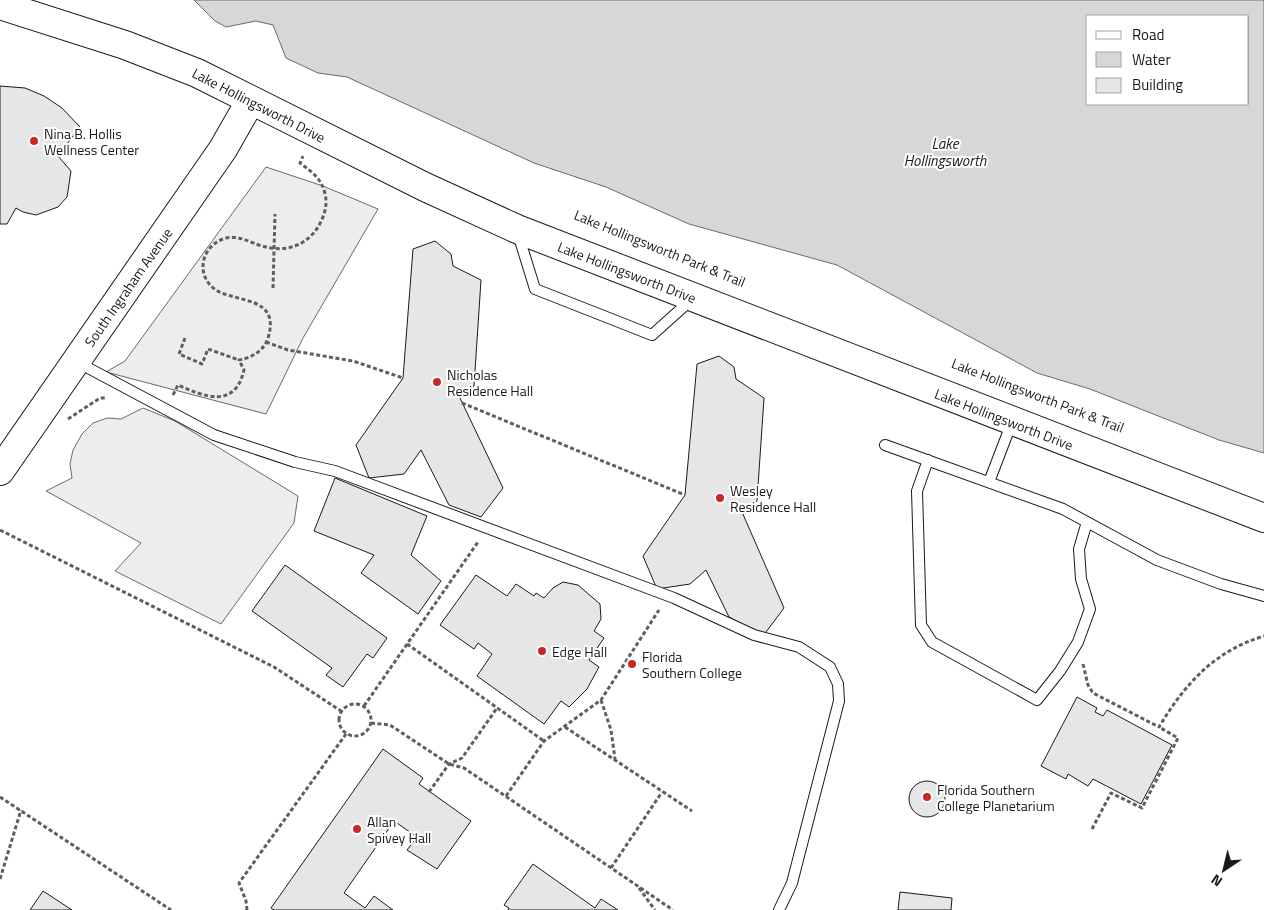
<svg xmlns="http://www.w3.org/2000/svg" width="1264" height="910" font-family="'Titillium Web',sans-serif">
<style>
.built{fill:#ededed;stroke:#6a6a6a}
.water{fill:#d7d7d7;stroke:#6a6a6a;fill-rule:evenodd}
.building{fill:#e6e6e6;stroke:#1a1a1a}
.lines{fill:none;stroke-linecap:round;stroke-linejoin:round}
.lane-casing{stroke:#1a1a1a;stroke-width:12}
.secondary-casing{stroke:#1a1a1a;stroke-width:30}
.path{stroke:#5f5f5f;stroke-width:3;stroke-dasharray:4 2.5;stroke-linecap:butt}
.lane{stroke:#fff;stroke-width:10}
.secondary{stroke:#fff;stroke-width:28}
.poi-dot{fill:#c62828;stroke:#fff;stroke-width:2}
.labels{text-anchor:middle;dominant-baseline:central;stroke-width:4;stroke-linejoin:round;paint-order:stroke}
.street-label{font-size:14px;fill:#1a1a1a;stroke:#fff}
.poi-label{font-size:14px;fill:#1a1a1a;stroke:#fff;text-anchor:start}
.water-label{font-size:15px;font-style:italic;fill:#1a1a1a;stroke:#fff}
</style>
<rect width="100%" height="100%" fill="#fff"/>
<!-- built -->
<path class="built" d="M 266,167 L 323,186 L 378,209 L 303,338 L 266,414 L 106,372 L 125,361 Z
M 143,408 L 175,421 L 298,496 L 294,523 L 221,624 L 115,571 L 141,543 L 46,491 L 72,478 L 70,464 L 73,450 L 82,434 L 93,423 L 107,418 L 121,419 Z"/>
<!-- water -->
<path class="water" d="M 194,0 L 1264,0 L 1264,453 L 1219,440 L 1090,389 L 1037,373 L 837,265 L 689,224 L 606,187 L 534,163 L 347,77 L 318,73 L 286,58 L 273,25 L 256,21 L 226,27 L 215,21 ZM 1088,16 L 1248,16 L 1248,104 L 1088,104 Z"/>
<!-- building -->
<path class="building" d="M 0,86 L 25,88 L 44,96 L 62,108 L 80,127 L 58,156 L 71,171 L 67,197 L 58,207 L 36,215 L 23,212 L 16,208 L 7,224 L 0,224 Z
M 435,241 L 451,254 L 453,266 L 481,280 L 474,386 L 459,396 L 503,488 L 481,517 L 449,505 L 421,450 L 404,474 L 369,478 L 356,445 L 403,378 L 413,249 Z
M 719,356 L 734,367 L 736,379 L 764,398 L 757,501 L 742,512 L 784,608 L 763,636 L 729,617 L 706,570 L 690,584 L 657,589 L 643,556 L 685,495 L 697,364 Z
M 335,478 L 427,516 L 411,555 L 441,581 L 418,614 L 361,573 L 374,555 L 314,531 Z
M 285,565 L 387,638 L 373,658 L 367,654 L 343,687 L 326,675 L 332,668 L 252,611 Z
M 476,575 L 507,596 L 516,584 L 534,596 L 536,593 L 544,598 L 553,588 L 563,582 L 578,585 L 600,604 L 601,619 L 594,631 L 604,638 L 589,660 L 599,667 L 587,689 L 569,707 L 561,701 L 544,724 L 477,676 L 492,654 L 478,643 L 474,649 L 440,625 Z
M 1077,697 L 1097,708 L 1095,712 L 1103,716 L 1107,710 L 1172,745 L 1141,804 L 1093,779 L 1088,786 L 1068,774 L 1066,779 L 1041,766 Z
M 383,749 L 423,778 L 419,784 L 471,821 L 437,869 L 407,850 L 417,837 L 394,821 L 344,893 L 365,908 L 374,896 L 393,910 L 274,910 L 271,908 Z
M909 799a18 18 0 1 1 36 0a18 18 0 1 1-36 0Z
M 533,864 L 595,908 L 601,899 L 618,910 L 508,910 L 509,908 L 504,905 Z
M 43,891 L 72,910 L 30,910 Z
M 900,892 L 952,898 L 951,910 L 898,910 Z"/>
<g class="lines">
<defs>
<path id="lane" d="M 518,234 L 535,289 L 652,335 L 691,300
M 77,362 L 214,435 L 295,462 L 335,471 L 674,598 L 754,635 L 799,647 L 830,667 L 838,684 L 839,701 L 792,883 L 779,910
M 885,445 L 1063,509 L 1157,560 L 1221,584 L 1264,596
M 928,460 L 917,491 L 921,625 L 932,642 L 1037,700 L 1060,671 L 1078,642 L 1090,609 L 1081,579 L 1079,549 L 1087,522
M 989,482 L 1012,422"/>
<path id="secondary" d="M 0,5 L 125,45 L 197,73 L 425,187 L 517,229 L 1264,518
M 0,471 L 223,149 L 251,100"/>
</defs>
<!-- lane casing -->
<use href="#lane" class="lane-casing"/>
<!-- secondary casing -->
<use href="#secondary" class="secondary-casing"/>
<!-- path -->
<path class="path" d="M 273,288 L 275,214
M 185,338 L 179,354 L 202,364 L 208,349 L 239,360
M 266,342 L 288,350 L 353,361 L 403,378
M 173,395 L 178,385 C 205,397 235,409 244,370 L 239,360 C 251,358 264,351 268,338 C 281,296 237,303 216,290 C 195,276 201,247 223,239 C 239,234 248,242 262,246 C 285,253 306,246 318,227 C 324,217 328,205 325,194 C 322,179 312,172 300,163 L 303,156
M 462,403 L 685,495
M 68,419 L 100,398 L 106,398
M 0,530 L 274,667 L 341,711
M 407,644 L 544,741
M 1083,664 L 1088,685 L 1093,693 L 1159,727 C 1185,684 1214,651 1264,636
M 601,700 L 611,730 L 615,759
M339 720a16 16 0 1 1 32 0a16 16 0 1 1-32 0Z
M 364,706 L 478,542
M 371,723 L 390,725 L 449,764 L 464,768 L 673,910
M 565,727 L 692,811
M 429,792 L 449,764 L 462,758 L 497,708
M 506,796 L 544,741 L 601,700 L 659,610
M 0,797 L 171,910
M 1092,829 L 1111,793 L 1142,808 L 1178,738 L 1159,727
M 611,868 L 662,792
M 0,879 L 21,810
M 639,888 L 655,910
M 247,910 L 246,901 L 239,883 L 346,734"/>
<!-- lane -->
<use href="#lane" class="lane"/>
<!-- secondary -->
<use href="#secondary" class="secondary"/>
</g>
<!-- markers -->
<g class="poi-dot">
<circle cx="34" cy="141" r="5"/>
<circle cx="437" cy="382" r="5"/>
<circle cx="720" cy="498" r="5"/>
<circle cx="542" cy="651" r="5"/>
<circle cx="632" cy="664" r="5"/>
<circle cx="927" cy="797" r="5"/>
<circle cx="357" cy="829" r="5"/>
</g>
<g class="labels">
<!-- street labels -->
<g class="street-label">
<text transform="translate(259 105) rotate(27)">Lake Hollingsworth Drive</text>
<text transform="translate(660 248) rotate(22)">Lake Hollingsworth Park &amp; Trail</text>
<text transform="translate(627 272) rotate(21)">Lake Hollingsworth Drive</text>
<text transform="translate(128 287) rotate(-55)">South Ingraham Avenue</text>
<text transform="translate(1038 395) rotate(21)">Lake Hollingsworth Park &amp; Trail</text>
<text transform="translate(1004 419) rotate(21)">Lake Hollingsworth Drive</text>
</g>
<!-- poi labels -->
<g class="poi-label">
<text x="44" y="133">Nina B. Hollis<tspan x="44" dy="16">Wellness Center</tspan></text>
<text x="447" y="374">Nicholas<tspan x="447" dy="16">Residence Hall</tspan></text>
<text x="730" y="490">Wesley<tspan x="730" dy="16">Residence Hall</tspan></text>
<text x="552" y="651">Edge Hall</text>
<text x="642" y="656">Florida<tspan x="642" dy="16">Southern College</tspan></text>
<text x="937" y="789">Florida Southern<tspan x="937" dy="16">College Planetarium</tspan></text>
<text x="367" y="821">Allan<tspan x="367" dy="16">Spivey Hall</tspan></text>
</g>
<!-- water labels -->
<g class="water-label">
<text x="945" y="143">Lake<tspan x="945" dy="17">Hollingsworth</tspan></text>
</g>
</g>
<!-- legend -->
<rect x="1086" y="15" width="162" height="90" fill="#ffffff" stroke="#a3a3a3"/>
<rect x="1096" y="31" width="25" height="8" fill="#ffffff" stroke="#a3a3a3"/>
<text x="1132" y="40" font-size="15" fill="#1a1a1a">Road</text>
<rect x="1096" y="52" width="25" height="15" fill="#d7d7d7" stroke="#a3a3a3"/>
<text x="1132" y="65" font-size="15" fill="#1a1a1a">Water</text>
<rect x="1096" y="78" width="25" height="15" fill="#e6e6e6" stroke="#a3a3a3"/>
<text x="1132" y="90" font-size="15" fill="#1a1a1a">Building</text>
<!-- north arrow -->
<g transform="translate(1224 870) rotate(215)" stroke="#ffffff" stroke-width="4" paint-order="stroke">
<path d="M0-4L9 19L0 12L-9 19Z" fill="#1a1a1a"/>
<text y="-8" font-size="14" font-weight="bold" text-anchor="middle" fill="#1a1a1a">N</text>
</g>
</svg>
